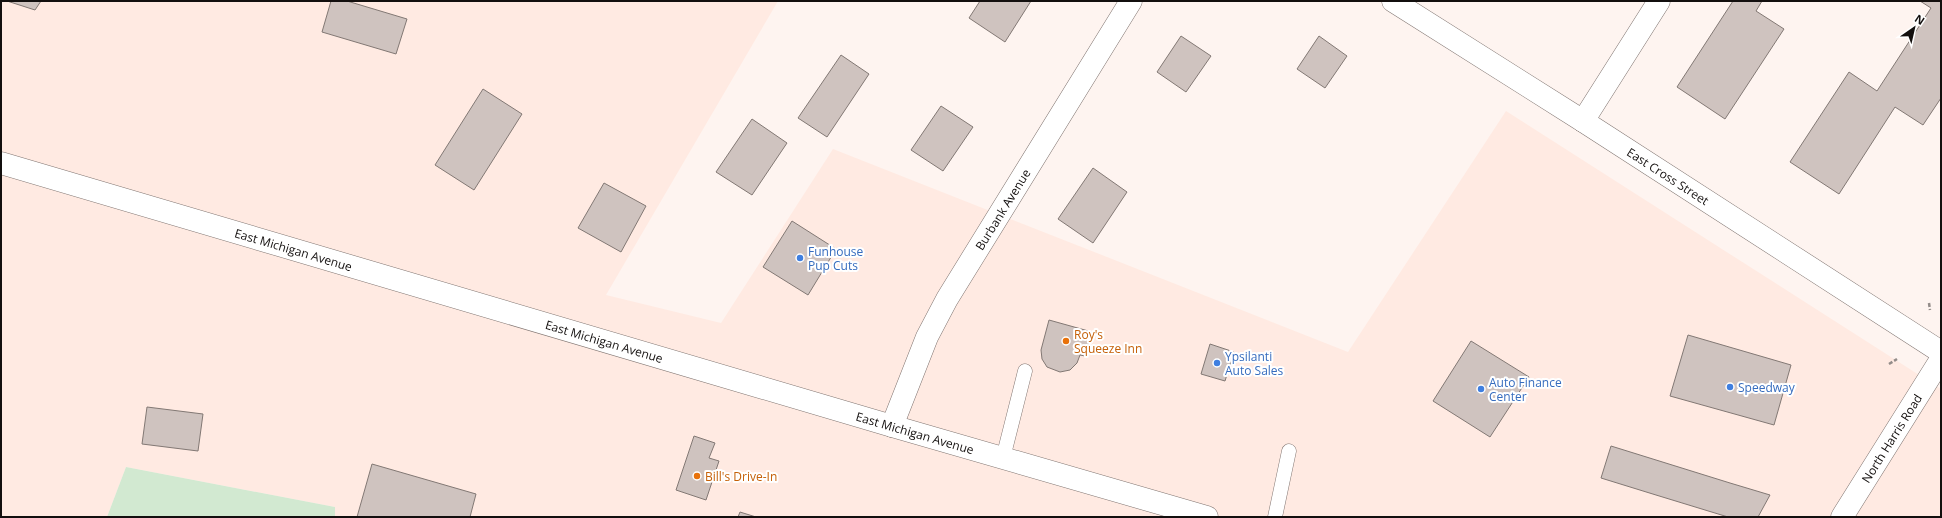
<svg xmlns="http://www.w3.org/2000/svg" width="1942" height="518" font-family="'Open Sans',sans-serif">
<style>
.built{fill:#ffeae2}
.green{fill:#d2e9d1}
.building{fill:#cfc3bf;stroke:#827874}
.lines{fill:none;stroke-linecap:round;stroke-linejoin:round}
.service-casing{stroke:#807571;stroke-width:15}
.minor-casing{stroke:#807571;stroke-width:23}
.tertiary-casing{stroke:#807571;stroke-width:23}
.primary-casing{stroke:#807571;stroke-width:23}
.path{stroke:#938c89;stroke-width:2.5;stroke-dasharray:4 2;stroke-linecap:butt}
.service{stroke:#fff;stroke-width:14}
.minor{stroke:#fff;stroke-width:22}
.tertiary{stroke:#fff;stroke-width:22}
.primary{stroke:#fff;stroke-width:22}
.shop-dot{fill:#3f7fe0;stroke:#fff;stroke-width:1.5}
.food-dot{fill:#e8710a;stroke:#fff;stroke-width:1.5}
.labels{text-anchor:middle;dominant-baseline:central;stroke-width:4;stroke-linejoin:round;paint-order:stroke}
.street-label{font-size:12px;fill:#130f0e;stroke:#fff}
.shop-label{font-size:12px;fill:#366cbe;stroke:#fff;text-anchor:start}
.food-label{font-size:12px;fill:#c56008;stroke:#fff;text-anchor:start}
</style>
<rect width="100%" height="100%" fill="#fef4f0"/>
<!-- built -->
<path class="built" d="M 1,1 L 778,1 L 606,295 L 721,323 L 833,149 L 1348,352 L 1506,111 L 1941,389 L 1941,517 L 335,517 L 335,507 L 126,467 L 107,517 L 1,517 Z"/>
<!-- green -->
<path class="green" d="M 126,467 L 335,507 L 335,517 L 107,517 Z"/>
<!-- building -->
<path class="building" d="M 7,1 L 41,1 L 35,10 Z
M 331,1 L 347,1 L 407,19 L 396,54 L 322,32 Z
M 980,1 L 1031,1 L 1005,42 L 969,18 Z
M 1733,1 L 1762,1 L 1756,11 L 1784,29 L 1725,119 L 1677,87 Z
M 1920,1 L 1941,1 L 1941,98 L 1923,125 L 1895,107 L 1839,194 L 1790,162 L 1849,72 L 1877,91 L 1931,8 Z
M 1181,36 L 1211,56 L 1186,92 L 1157,72 Z
M 1319,36 L 1347,56 L 1325,88 L 1297,69 Z
M 841,55 L 869,74 L 827,137 L 798,118 Z
M 483,89 L 522,114 L 474,190 L 435,165 Z
M 941,106 L 973,127 L 943,171 L 911,150 Z
M 752,119 L 787,143 L 752,195 L 716,172 Z
M 1093,168 L 1127,192 L 1093,243 L 1058,219 Z
M 604,183 L 646,206 L 621,252 L 578,228 Z
M 792,221 L 836,249 L 808,295 L 763,267 Z
M 1049,320 L 1092,332 L 1085,356 L 1080,355 L 1077,363 L 1070,370 L 1060,372 L 1047,367 L 1042,359 L 1041,350 Z
M 1688,335 L 1791,365 L 1774,425 L 1670,396 Z
M 1471,341 L 1529,377 L 1490,437 L 1433,401 Z
M 1210,344 L 1234,352 L 1225,381 L 1201,374 Z
M 147,407 L 203,414 L 198,451 L 142,444 Z
M 694,436 L 715,443 L 709,458 L 719,461 L 706,500 L 676,490 Z
M 1611,446 L 1730,483 L 1770,495 L 1758,517 L 1728,517 L 1656,495 L 1601,478 Z
M 372,464 L 476,494 L 470,517 L 357,517 Z
M 740,512 L 756,517 L 738,517 Z"/>
<g class="lines">
<defs>
<path id="service" d="M 1003,458 L 1025,371
M 1275,517 L 1289,451"/>
<g id="minor">
<path d="M 1583,121 L 1659,1"/>
<path id="s1" d="M 892,426 L 927,337 L 947,299 L 1131,1"/>
</g>
<g id="tertiary">
<path id="s2" d="M 1393,1 L 1583,121 L 1941,352"/>
<path id="s3" d="M 1842,517 L 1941,359"/>
</g>
<g id="primary">
<path id="s4" d="M 1,163 L 892,426 L 1207,517"/>
</g>
</defs>
<!-- service casing -->
<use href="#service" class="service-casing"/>
<!-- minor casing -->
<use href="#minor" class="minor-casing"/>
<!-- tertiary casing -->
<use href="#tertiary" class="tertiary-casing"/>
<!-- primary casing -->
<use href="#primary" class="primary-casing"/>
<!-- path -->
<path class="path" d="M 1929,303 L 1930,310
M 1889,364 L 1897,359"/>
<!-- service -->
<use href="#service" class="service"/>
<!-- minor -->
<use href="#minor" class="minor"/>
<!-- tertiary -->
<use href="#tertiary" class="tertiary"/>
<!-- primary -->
<use href="#primary" class="primary"/>
</g>
<!-- markers -->
<g class="shop-dot">
<circle cx="800" cy="258" r="4"/>
<circle cx="1217" cy="363" r="4"/>
<circle cx="1730" cy="387" r="4"/>
<circle cx="1481" cy="389" r="4"/>
</g>
<g class="food-dot">
<circle cx="1066" cy="341" r="4"/>
<circle cx="697" cy="476" r="4"/>
</g>
<g class="labels">
<!-- street labels -->
<g class="street-label">
<text stroke="none"><textPath href="#s2" startOffset="326">East Cross Street</textPath></text>
<text stroke="none"><textPath href="#s1" startOffset="244">Burbank Avenue</textPath></text>
<text stroke="none"><textPath href="#s4" startOffset="305">East Michigan Avenue</textPath></text>
<text stroke="none"><textPath href="#s4" startOffset="629">East Michigan Avenue</textPath></text>
<text stroke="none"><textPath href="#s4" startOffset="953">East Michigan Avenue</textPath></text>
<text stroke="none"><textPath href="#s3" startOffset="93">North Harris Road</textPath></text>
</g>
<!-- shop labels -->
<g class="shop-label">
<text x="808" y="251">Funhouse<tspan x="808" dy="14">Pup Cuts</tspan></text>
<text x="1225" y="356">Ypsilanti<tspan x="1225" dy="14">Auto Sales</tspan></text>
<text x="1489" y="382">Auto Finance<tspan x="1489" dy="14">Center</tspan></text>
<text x="1738" y="387">Speedway</text>
</g>
<!-- food labels -->
<g class="food-label">
<text x="1074" y="334">Roy's<tspan x="1074" dy="14">Squeeze Inn</tspan></text>
<text x="705" y="476">Bill's Drive-In</text>
</g>
</g>
<!-- border -->
<rect width="1942" height="518" fill="none" stroke="#130f0e" stroke-width="4"/>
<!-- north arrow -->
<g transform="translate(1914 28) rotate(34)" stroke="#ffffff" stroke-width="3" paint-order="stroke">
<path d="M0-3L7 15L0 10L-7 15Z" fill="#130f0e"/>
<text y="-6" font-size="11" font-weight="bold" text-anchor="middle" fill="#130f0e">N</text>
</g>
</svg>
